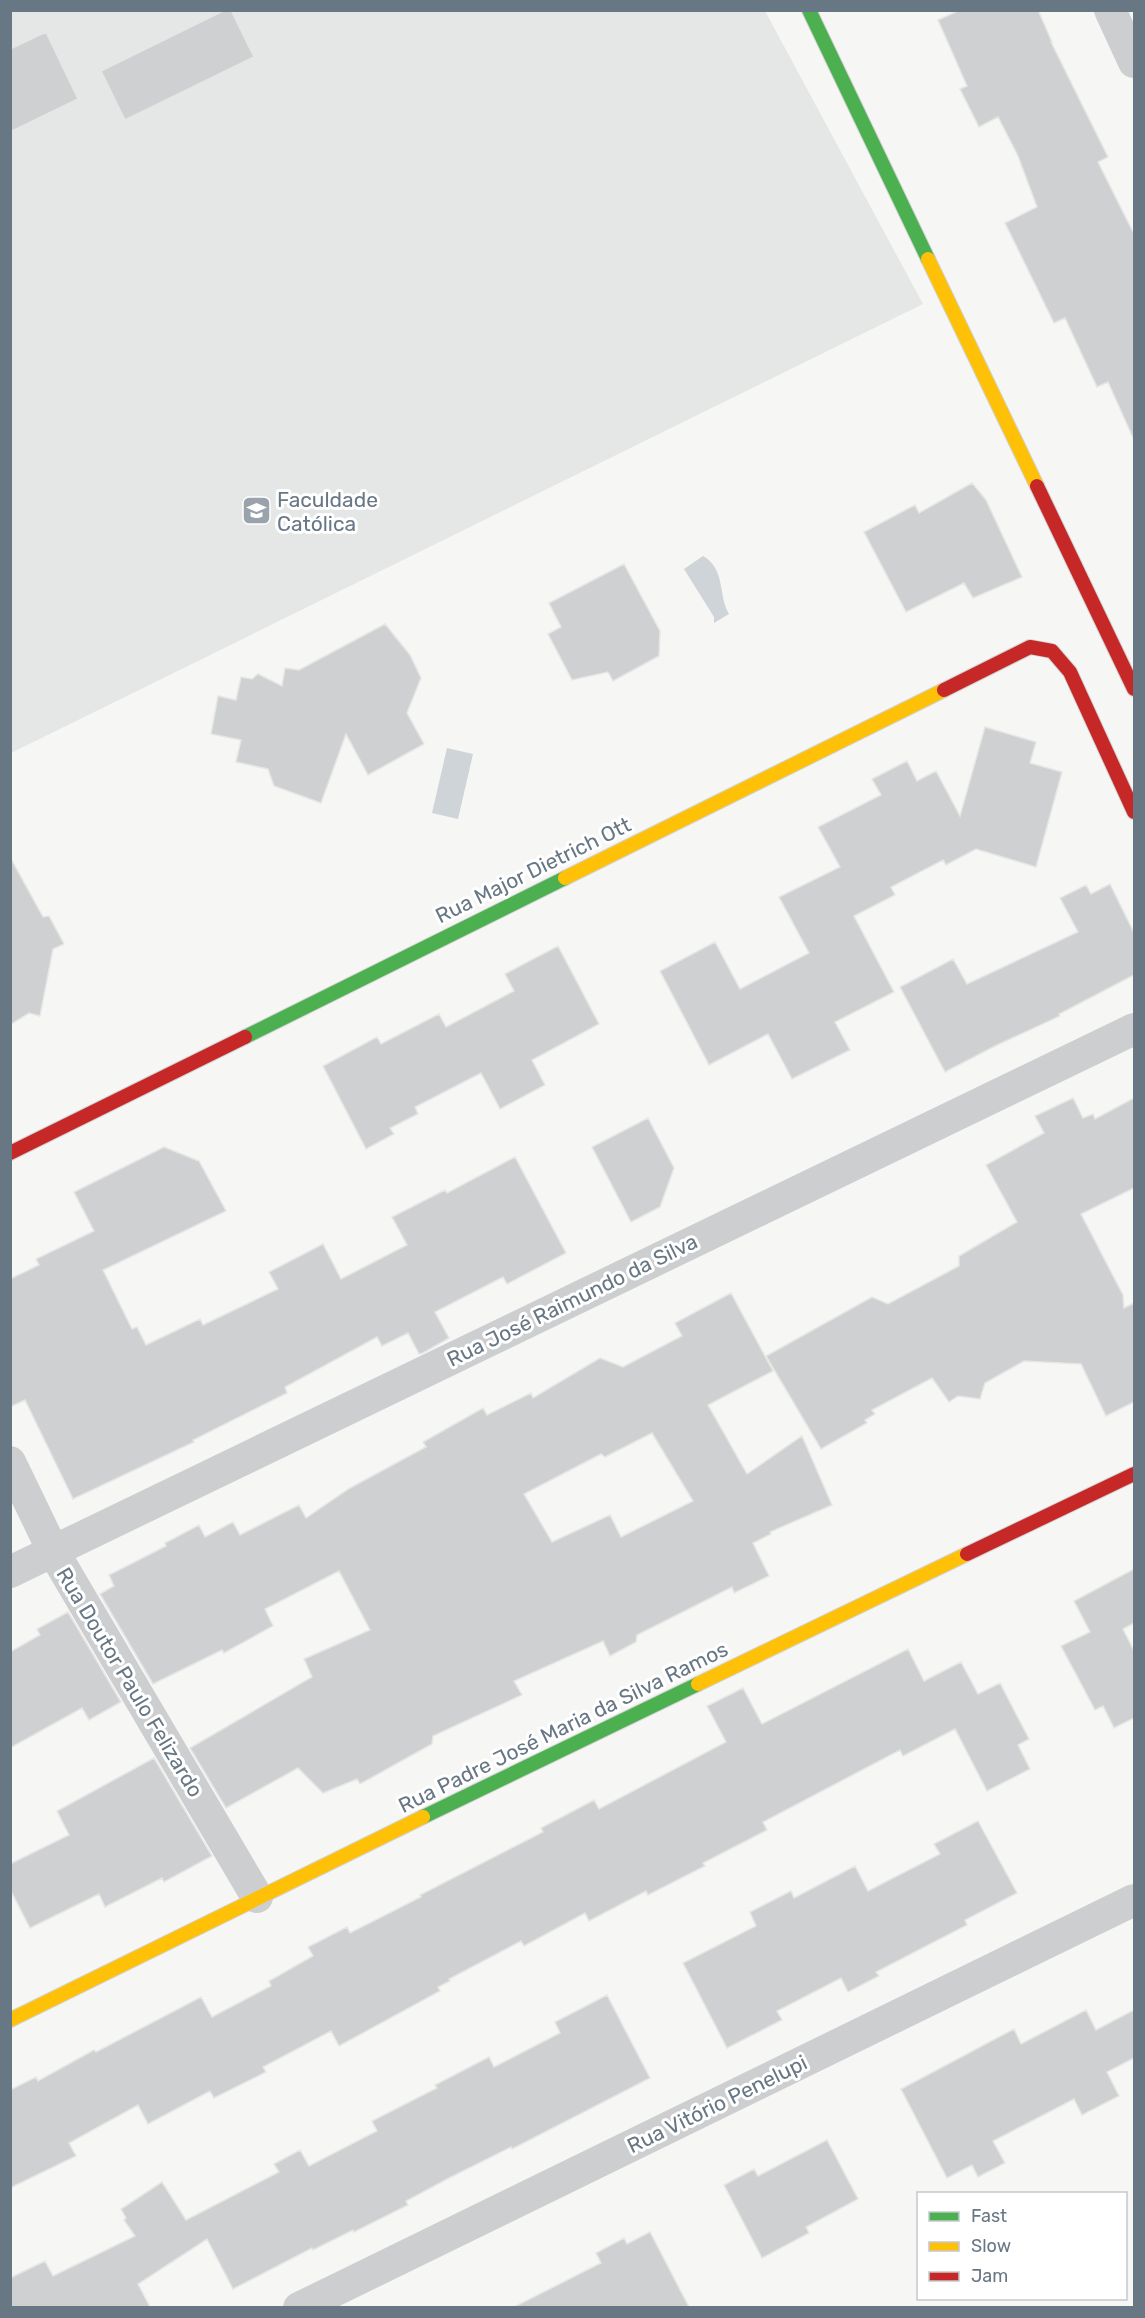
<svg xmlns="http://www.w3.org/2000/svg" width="1145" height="2318" font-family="Rubik,sans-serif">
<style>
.built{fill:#e5e6e6}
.water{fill:#ced4d8}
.building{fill:#ced0d1;stroke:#e6e6e5;stroke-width:1.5;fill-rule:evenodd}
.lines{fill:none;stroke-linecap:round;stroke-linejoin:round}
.fast-casing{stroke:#d2d3d3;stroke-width:16}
.slow-casing{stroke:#d2d3d3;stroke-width:16}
.jam-casing{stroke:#d2d3d3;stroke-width:16}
.street{stroke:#cccecf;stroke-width:32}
.fast{stroke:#4caf50;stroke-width:14}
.slow{stroke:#ffc107;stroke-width:14}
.jam{stroke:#c62828;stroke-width:14}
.labels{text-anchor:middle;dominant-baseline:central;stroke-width:6;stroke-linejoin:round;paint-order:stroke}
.poi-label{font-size:21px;fill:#687784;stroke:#fff;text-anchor:start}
.street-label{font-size:21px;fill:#687784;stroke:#fff}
</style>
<rect width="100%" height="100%" fill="#f6f6f5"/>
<!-- built -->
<path class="built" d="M 11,11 L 765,11 L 923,304 L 11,753 Z"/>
<!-- water -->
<path class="water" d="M 703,556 C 726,569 718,596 729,614 L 714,623 L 714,617 L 684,569 Z
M 447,748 L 473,754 L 458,819 L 432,813 Z"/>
<!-- building -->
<path class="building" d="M 225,10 L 231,10 L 254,57 L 125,120 L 101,71 Z
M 960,10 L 1038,10 L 1052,42 L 1051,42 L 1108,157 L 1098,162 L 1134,234 L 1134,440 L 1108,382 L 1097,387 L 1065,318 L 1054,323 L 1005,223 L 1037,207 L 1018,156 L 998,117 L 979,127 L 960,89 L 967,86 L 938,20 Z
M 46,32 L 78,99 L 10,132 L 10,49 Z
M 972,483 L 986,500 L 1022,577 L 973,598 L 964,583 L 906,612 L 864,532 L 915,505 L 919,513 Z
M 624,564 L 660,631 L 659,656 L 613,681 L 608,672 L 572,680 L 548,634 L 561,627 L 549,603 Z
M 385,624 L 410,655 L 421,678 L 407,713 L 424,744 L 368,775 L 346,734 L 321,803 L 274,786 L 268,769 L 236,762 L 241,740 L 211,734 L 218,696 L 236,700 L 241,677 L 252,679 L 258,674 L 282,686 L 285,668 L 299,670 Z
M 985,727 L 1036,742 L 1030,763 L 1062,772 L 1036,867 L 976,849 L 946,865 L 943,860 L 891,887 L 895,895 L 854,916 L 894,992 L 835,1022 L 850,1050 L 792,1079 L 768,1034 L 709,1065 L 660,971 L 715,942 L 740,989 L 809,953 L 779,897 L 840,867 L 818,827 L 881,795 L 872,779 L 907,761 L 917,781 L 936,771 L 960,816 Z
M 10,857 L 43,917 L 49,916 L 64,944 L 53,949 L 40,1016 L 29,1013 L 10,1025 Z
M 1110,884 L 1134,933 L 1134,975 L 1059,1014 L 1060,1016 L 997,1045 L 945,1072 L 900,987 L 953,959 L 967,984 L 1078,932 L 1060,898 L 1086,885 L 1091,894 Z
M 558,946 L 599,1024 L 532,1060 L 545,1085 L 500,1109 L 481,1073 L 415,1107 L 418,1114 L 390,1128 L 394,1134 L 366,1149 L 323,1066 L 377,1037 L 381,1044 L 439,1014 L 446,1027 L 514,991 L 505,974 Z
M 1073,1098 L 1083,1118 L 1093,1114 L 1095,1119 L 1134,1098 L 1134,1188 L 1081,1214 L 1123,1295 L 1124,1308 L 1134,1303 L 1134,1402 L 1106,1416 L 1081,1364 L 1024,1361 L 985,1383 L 980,1399 L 958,1396 L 949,1402 L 932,1378 L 872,1410 L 875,1414 L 865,1420 L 867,1423 L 821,1449 L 766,1356 L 872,1297 L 888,1304 L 959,1266 L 959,1256 L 1017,1222 L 986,1165 L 1044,1133 L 1035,1116 Z
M 648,1118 L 674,1168 L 660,1207 L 631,1222 L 592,1147 Z
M 164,1147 L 199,1161 L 226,1211 L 103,1270 L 132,1329 L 137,1327 L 146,1345 L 200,1319 L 203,1325 L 278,1289 L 269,1272 L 323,1244 L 341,1279 L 407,1245 L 392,1217 L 445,1190 L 447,1193 L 515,1157 L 566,1253 L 507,1284 L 503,1277 L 435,1312 L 449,1338 L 423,1353 L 419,1354 L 408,1333 L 382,1346 L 377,1337 L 285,1387 L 287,1393 L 193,1440 L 194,1442 L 73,1499 L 25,1400 L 10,1407 L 10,1279 L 39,1265 L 36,1259 L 94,1231 L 74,1192 Z
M 731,1293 L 773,1371 L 708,1405 L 747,1474 L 802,1436 L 832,1505 L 770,1532 L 771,1534 L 753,1543 L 769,1576 L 734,1593 L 732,1587 L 637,1635 L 636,1642 L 610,1656 L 603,1641 L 514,1681 L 522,1695 L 433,1736 L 432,1744 L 360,1784 L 357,1779 L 323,1793 L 298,1768 L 226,1808 L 190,1748 L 312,1677 L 304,1659 L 370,1630 L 339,1571 L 265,1609 L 273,1626 L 224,1653 L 222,1650 L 153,1684 L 100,1594 L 114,1586 L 109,1575 L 166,1546 L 165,1543 L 199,1525 L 205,1537 L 233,1522 L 240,1535 L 299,1505 L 306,1518 L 350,1488 L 426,1447 L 423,1442 L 483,1408 L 487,1415 L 531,1393 L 533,1398 L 600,1358 L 623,1367 L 682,1336 L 675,1323 ZM 652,1433 L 693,1501 L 621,1537 L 610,1515 L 552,1542 L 524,1494 L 601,1454 L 605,1457 Z
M 1134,1569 L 1134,1623 L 1123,1629 L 1134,1651 L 1134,1718 L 1114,1728 L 1103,1706 L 1095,1710 L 1061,1646 L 1090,1632 L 1074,1601 Z
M 68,1612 L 121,1702 L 89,1720 L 82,1708 L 10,1748 L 10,1652 L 40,1635 L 37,1629 Z
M 908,1649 L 924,1681 L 961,1662 L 978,1694 L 1000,1683 L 1029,1739 L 1018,1745 L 1030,1769 L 987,1791 L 955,1729 L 903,1756 L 900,1750 L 763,1822 L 767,1830 L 703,1863 L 705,1866 L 648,1895 L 646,1891 L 589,1921 L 585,1913 L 524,1946 L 521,1941 L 449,1979 L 450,1981 L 438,1987 L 440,1991 L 339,2046 L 331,2031 L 263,2067 L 266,2072 L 214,2098 L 210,2091 L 148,2124 L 138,2105 L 69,2143 L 76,2156 L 10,2188 L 10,2090 L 36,2077 L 38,2081 L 94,2050 L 96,2052 L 201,1997 L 212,2017 L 271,1986 L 269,1981 L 313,1956 L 308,1947 L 347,1927 L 350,1933 L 421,1897 L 420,1895 L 543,1832 L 541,1828 L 594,1800 L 599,1809 L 726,1742 L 707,1706 L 743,1688 L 762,1724 Z
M 154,1758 L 212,1856 L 164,1882 L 162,1878 L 105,1907 L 99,1894 L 30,1928 L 10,1889 L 10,1864 L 69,1835 L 57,1811 Z
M 978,1821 L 1017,1893 L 965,1920 L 967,1925 L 876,1972 L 879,1976 L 848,1992 L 841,1978 L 777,2011 L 782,2020 L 727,2048 L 683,1963 L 756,1926 L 750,1912 L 791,1891 L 794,1898 L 855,1866 L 868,1891 L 940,1854 L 934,1844 Z
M 607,1995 L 650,2078 L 512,2149 L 511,2147 L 451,2177 L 406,2201 L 408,2205 L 354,2232 L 353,2230 L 313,2250 L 312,2248 L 233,2289 L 207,2239 L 138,2284 L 150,2307 L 10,2307 L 10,2278 L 45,2261 L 53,2276 L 135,2236 L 124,2220 L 126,2218 L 121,2209 L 162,2182 L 186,2220 L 279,2172 L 274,2164 L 300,2150 L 309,2166 L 377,2131 L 372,2121 L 437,2088 L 435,2085 L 489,2057 L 494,2067 L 560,2033 L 555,2022 Z
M 1086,2010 L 1096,2030 L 1134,2010 L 1134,2058 L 1107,2072 L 1119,2096 L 1082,2115 L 1074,2099 L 993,2141 L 1005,2163 L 978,2177 L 972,2165 L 947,2178 L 901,2089 L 1014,2029 L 1021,2044 Z
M 827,2140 L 858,2199 L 806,2227 L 809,2233 L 762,2258 L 724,2185 L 754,2169 L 758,2176 Z
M 650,2232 L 689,2307 L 514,2307 L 601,2263 L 596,2253 L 624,2238 L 627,2244 Z"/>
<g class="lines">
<defs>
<path id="fast" d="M 809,10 L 928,259
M 245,1037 L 565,878
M 423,1817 L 698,1684"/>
<path id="slow" d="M 928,259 L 1037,486
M 565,878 L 944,690
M 698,1684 L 967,1554
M 10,2020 L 423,1817"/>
<path id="jam" d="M 1037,486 L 1134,689
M 944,690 L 1030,647 L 1052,651 L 1070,672 L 1134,812
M 10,1153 L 245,1037
M 967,1554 L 1134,1474"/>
</defs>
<!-- fast casing -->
<use href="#fast" class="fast-casing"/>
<!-- slow casing -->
<use href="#slow" class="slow-casing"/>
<!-- jam casing -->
<use href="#jam" class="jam-casing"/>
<!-- street -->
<path class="street" d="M 1110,10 L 1134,62
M 10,1462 L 53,1551 L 257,1897
M 10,1572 L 1134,1029
M 299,2308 L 1134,1900"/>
<!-- fast -->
<use href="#fast" class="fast"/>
<!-- slow -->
<use href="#slow" class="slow"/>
<!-- jam -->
<use href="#jam" class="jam"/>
</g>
<!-- icons -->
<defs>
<symbol id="university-square" viewBox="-11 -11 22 22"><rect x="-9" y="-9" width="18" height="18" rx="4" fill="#9aa3ac" stroke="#fff"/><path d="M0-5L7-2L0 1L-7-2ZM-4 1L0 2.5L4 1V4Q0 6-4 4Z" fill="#fff"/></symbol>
</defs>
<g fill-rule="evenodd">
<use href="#university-square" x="240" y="494" width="33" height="33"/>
</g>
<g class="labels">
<!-- poi labels -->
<g class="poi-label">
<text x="277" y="499">Faculdade<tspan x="277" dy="24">Católica</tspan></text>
</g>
<!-- street labels -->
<g class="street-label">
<text transform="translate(533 870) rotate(-26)">Rua Major Dietrich Ott</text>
<text transform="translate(572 1300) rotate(-26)">Rua José Raimundo da Silva</text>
<text transform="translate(130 1682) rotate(59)">Rua Doutor Paulo Felizardo</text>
<text transform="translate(563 1727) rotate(-26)">Rua Padre José Maria da Silva Ramos</text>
<text transform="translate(717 2104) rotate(-26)">Rua Vitório Penelupi</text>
</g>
</g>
<!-- border -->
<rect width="1145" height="2318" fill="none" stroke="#687784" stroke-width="24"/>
<!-- legend -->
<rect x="917" y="2192" width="210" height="108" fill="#ffffff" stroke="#c3c9ce" stroke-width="1.5"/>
<rect x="929" y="2212" width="30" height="9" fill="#4caf50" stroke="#c3c9ce" stroke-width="1.5"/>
<text x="971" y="2222" font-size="18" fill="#687784">Fast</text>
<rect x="929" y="2242" width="30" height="9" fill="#ffc107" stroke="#c3c9ce" stroke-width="1.5"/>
<text x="971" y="2252" font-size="18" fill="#687784">Slow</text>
<rect x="929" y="2272" width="30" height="9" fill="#c62828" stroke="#c3c9ce" stroke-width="1.5"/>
<text x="971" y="2282" font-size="18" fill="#687784">Jam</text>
</svg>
